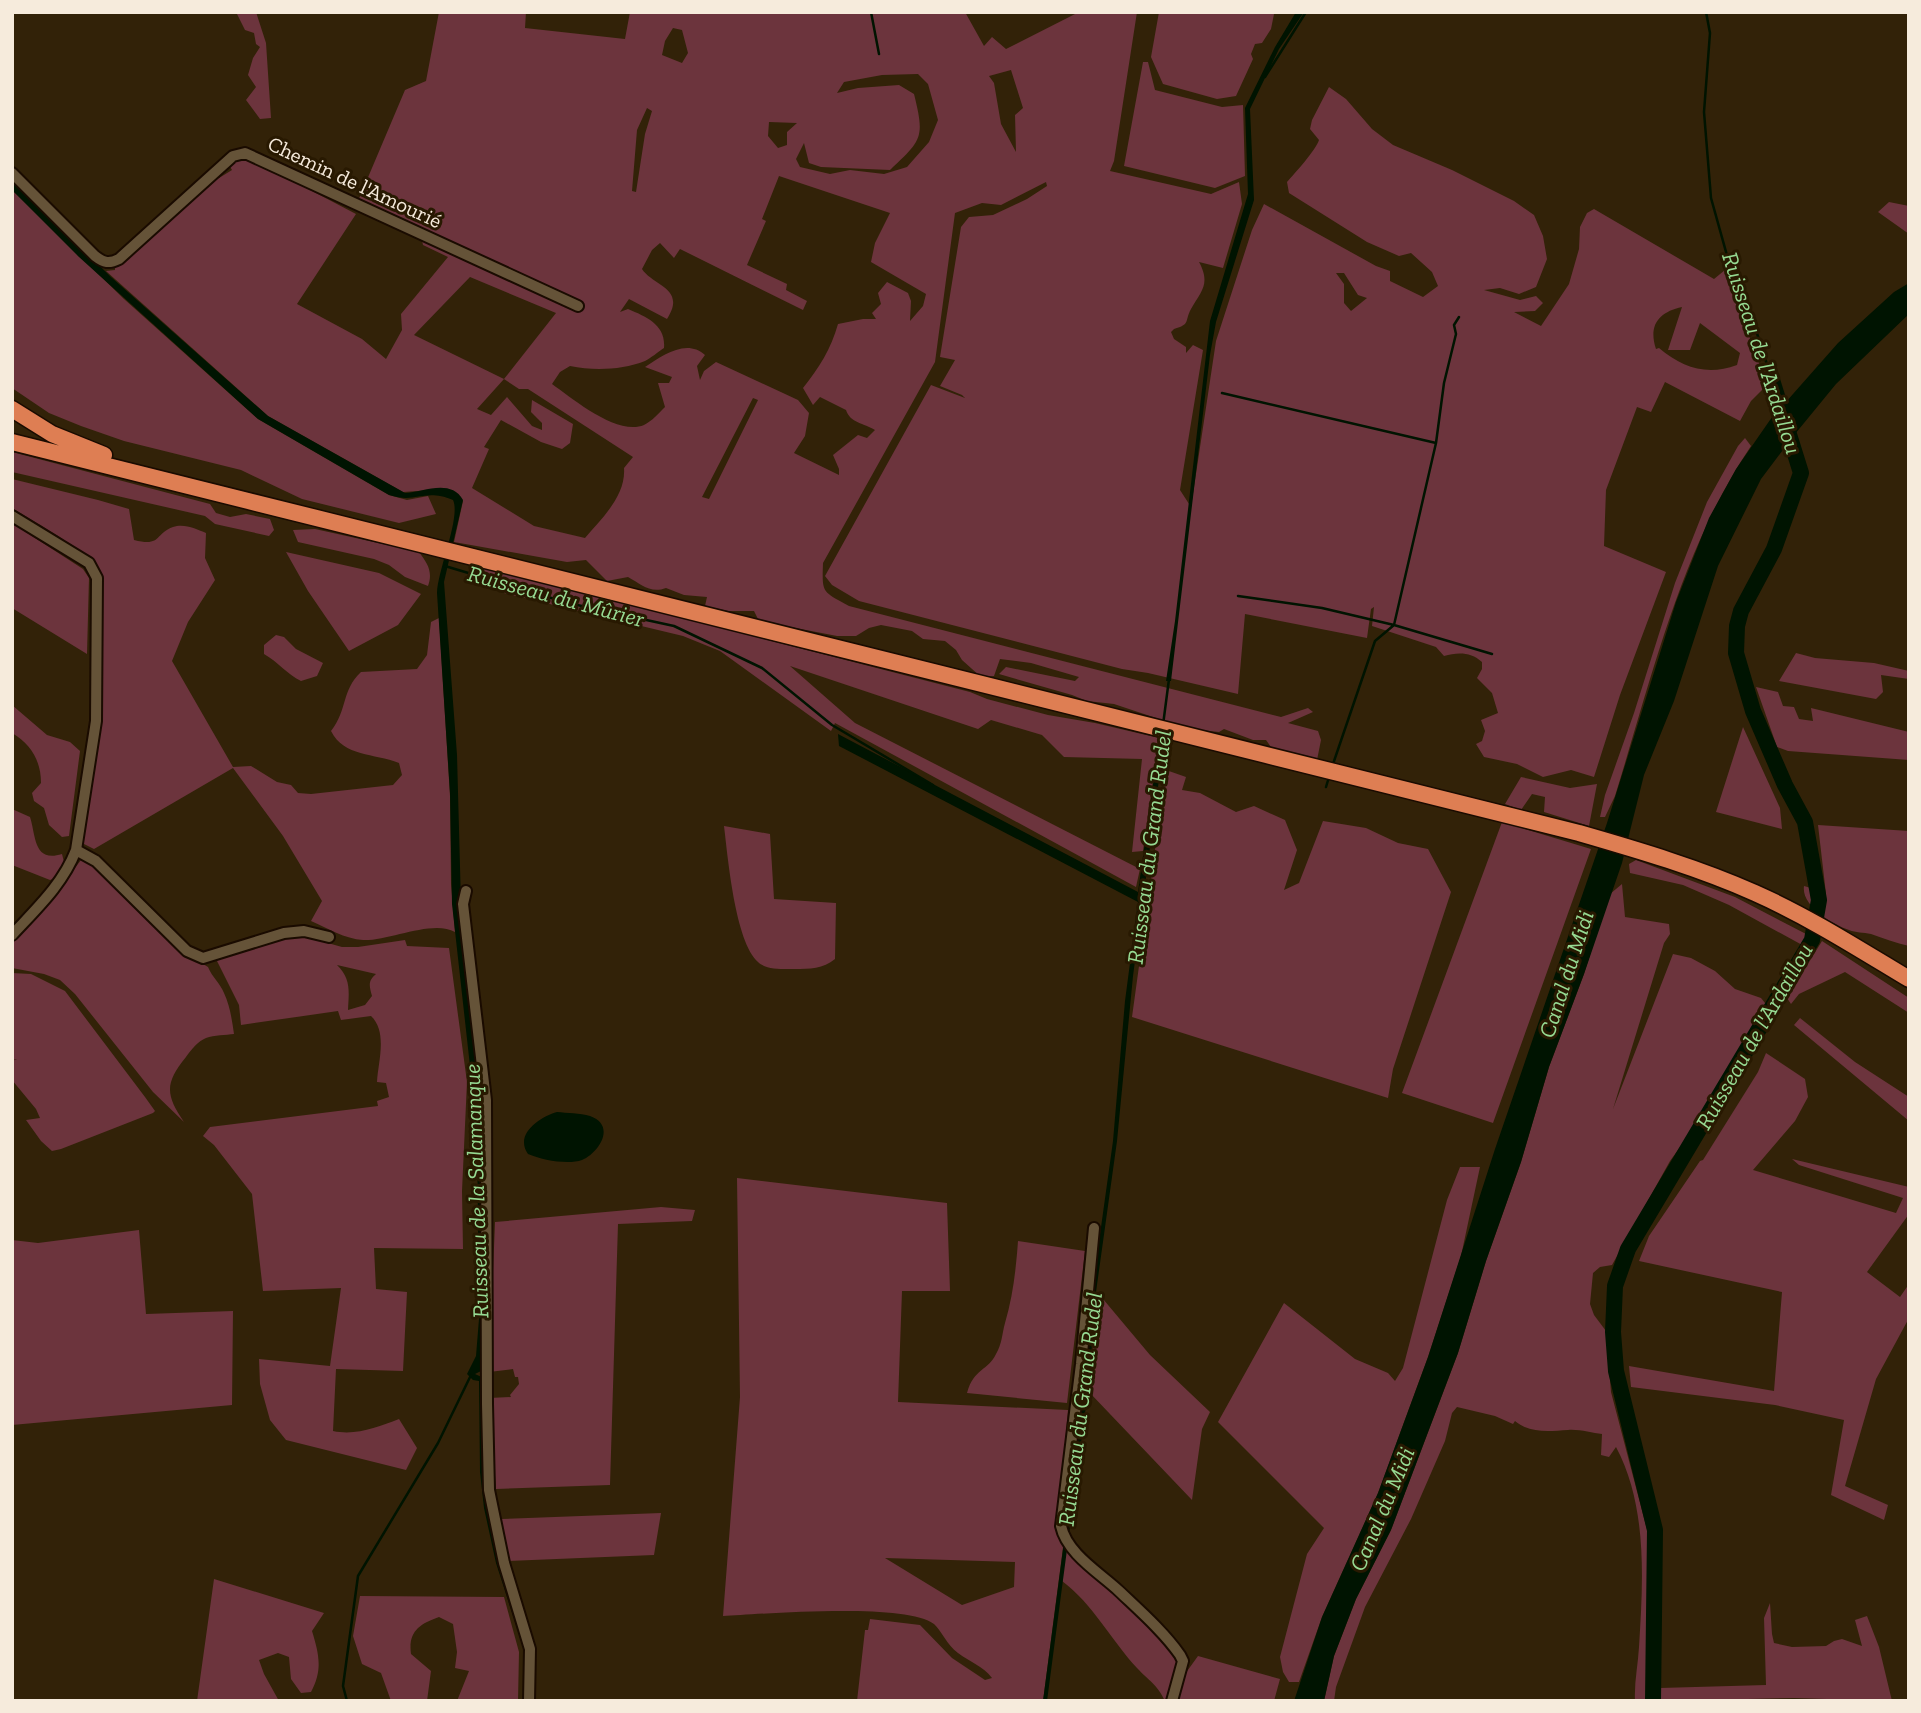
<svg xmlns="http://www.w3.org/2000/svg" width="1921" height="1713" font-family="'Zilla Slab',serif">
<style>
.green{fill:#6c343d;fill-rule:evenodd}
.water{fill:#001401}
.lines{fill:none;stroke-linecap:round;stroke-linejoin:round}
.stream{stroke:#001401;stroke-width:2.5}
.river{stroke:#001401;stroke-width:16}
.minor-casing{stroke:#1a0b00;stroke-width:14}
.highway-casing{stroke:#1a0b00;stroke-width:19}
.minor{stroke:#655338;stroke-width:10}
.highway{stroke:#de7e53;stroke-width:16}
.labels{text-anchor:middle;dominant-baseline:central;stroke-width:6;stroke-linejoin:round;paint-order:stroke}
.street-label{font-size:21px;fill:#f6ebdc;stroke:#281901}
.water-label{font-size:23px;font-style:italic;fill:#96da92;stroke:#281901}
</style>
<rect width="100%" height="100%" fill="#322208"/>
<!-- green -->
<path class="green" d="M 236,12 L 256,12 L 266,43 L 271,118 L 260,119 L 246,100 L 256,87 L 248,75 L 253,58 L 260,47 L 256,44 L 254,33 L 245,30 Z
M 439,12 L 526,12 L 525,28 L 625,39 L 630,12 L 965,12 L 984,46 L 992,37 L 1006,49 L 1079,12 L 1137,12 L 1114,161 L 1110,171 L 1211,194 L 1239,182 L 1242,204 L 1223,268 L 1199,262 C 1211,284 1201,291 1191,309 C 1184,322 1191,324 1174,329 L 1171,332 L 1174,339 L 1186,347 L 1186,353 L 1193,345 L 1203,350 L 1180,490 L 1191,507 L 1216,341 L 1252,230 L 1264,204 L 1376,266 L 1390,271 L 1390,281 L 1423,297 L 1438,286 L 1432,272 L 1411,253 L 1399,256 L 1367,242 L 1289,193 L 1287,182 C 1295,173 1316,150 1319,140 L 1310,129 L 1312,120 L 1329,87 L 1346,99 L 1372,129 L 1393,145 L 1452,170 L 1514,201 L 1534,215 L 1543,236 L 1547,259 L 1536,287 L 1519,294 L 1500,288 L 1484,290 L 1520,300 L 1536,296 L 1543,303 L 1535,311 L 1514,312 L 1541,326 L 1569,284 L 1579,249 L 1580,227 L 1587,213 L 1594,209 L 1714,279 L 1725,270 L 1767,385 L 1751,401 L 1740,421 L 1665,382 L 1651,412 L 1637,407 L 1606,490 L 1604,546 L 1666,572 L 1620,695 L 1594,777 L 1571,770 L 1543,777 L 1517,764 L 1484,757 L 1476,744 L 1482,741 L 1485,731 L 1481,720 L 1498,713 L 1492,693 L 1477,678 L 1482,669 L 1482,662 C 1471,652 1458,652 1444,656 L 1436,647 L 1372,626 L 1374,607 L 1371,609 L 1367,638 L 1245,614 L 1238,694 L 1148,673 L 1122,669 L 859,601 L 832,585 L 825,576 L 931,385 L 965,398 L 962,395 L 940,386 L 955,360 L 940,357 L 961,227 L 969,217 L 993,215 L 1027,199 L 1047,186 L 1046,182 L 1001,205 L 982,203 L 955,213 L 935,362 L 823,563 C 822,594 822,591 849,606 L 1281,717 L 1308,708 L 1313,712 L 1288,723 L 1318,731 L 1321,740 L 1317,760 L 1273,750 L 1266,740 L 1253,740 L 1224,729 L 1219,732 L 1199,730 L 1165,721 L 1114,704 L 1087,701 L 1072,695 L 999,674 L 1006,667 L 1075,681 L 1079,677 L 1031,663 L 1000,659 L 994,676 L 981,677 L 962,660 L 956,650 L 945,641 L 923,639 L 912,631 L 881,625 L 869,628 L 856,636 L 837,636 L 759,621 L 754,611 L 728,611 L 705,606 L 707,597 L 684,595 L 666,588 C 650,594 641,584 628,577 L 607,581 L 586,560 L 567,562 L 454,542 L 463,501 L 447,489 L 403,492 L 268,416 L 106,271 L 115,270 L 115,266 L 216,175 L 219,178 L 232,170 L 229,165 C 237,157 243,157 253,160 L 356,214 L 297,304 L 362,339 L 386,359 L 402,330 L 401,314 L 448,257 L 423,245 L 420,231 L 358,201 L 405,90 L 426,81 ZM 673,28 L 682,30 L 688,53 L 682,63 L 662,55 L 665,41 ZM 1011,70 L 1023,108 L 1015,115 L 1016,152 L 1001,124 L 994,83 L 989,76 ZM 918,74 L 928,84 L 938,120 L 929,142 L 907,167 L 884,174 L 850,170 L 830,174 L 800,167 L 796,159 L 804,143 L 809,163 L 821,167 L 890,170 C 922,140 925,138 914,94 L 899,85 L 858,88 L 837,93 L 844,82 L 882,75 ZM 647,108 L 652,111 L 645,134 L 636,192 L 632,191 L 637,130 ZM 769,122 L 797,123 L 787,132 L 787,145 L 778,148 L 768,136 ZM 779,176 L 890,213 L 875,243 L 871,262 L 926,294 L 923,306 L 910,321 L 911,301 L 908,293 L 887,282 L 878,293 L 881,304 L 872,313 L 876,319 L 863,319 L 838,324 C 831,349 819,368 803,388 L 813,405 L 820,397 L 846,410 C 850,423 864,423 875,430 L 867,438 L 858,435 L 833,455 L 839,469 L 839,475 L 794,453 L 805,436 L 809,413 L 798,400 L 716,362 L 704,371 L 700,380 L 697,366 L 705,355 C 686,338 662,356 645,367 L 672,377 L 669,383 L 658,383 L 665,407 C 659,413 652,421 644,425 C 617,436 573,399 552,384 L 560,372 L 570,366 C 594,371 622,370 645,361 C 651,358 658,352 664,348 C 666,325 647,317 628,309 L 620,312 L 629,299 L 667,319 C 687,288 653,286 642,269 L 652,250 L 660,243 L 674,258 L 680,249 L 803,310 L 807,301 L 786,290 L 787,284 L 747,265 L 766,221 L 762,219 ZM 1336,273 L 1344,273 L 1358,295 L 1367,298 L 1351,311 L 1344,303 L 1344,284 ZM 470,277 L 556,313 L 504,379 L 414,335 ZM 1682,307 L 1668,350 L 1690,350 L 1700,323 L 1740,353 L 1737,365 C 1707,376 1683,368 1659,348 L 1656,349 C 1648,325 1659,312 1682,307 ZM 504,379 L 519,389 L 528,389 L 633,457 L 624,468 C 626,496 602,518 585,538 L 534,526 L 472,488 L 489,449 L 484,447 L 501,420 L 541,442 L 562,449 L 570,443 L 573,424 L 532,400 L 531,412 L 542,423 L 542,430 L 532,426 L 507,397 L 491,415 L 477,409 ZM 753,398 L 758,400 L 709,499 L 702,497 Z
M 1159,12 L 1273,12 L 1274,14 L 1271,29 L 1262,43 L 1255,44 L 1251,54 L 1253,59 L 1236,96 L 1217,99 L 1163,84 L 1151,57 Z
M 1143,62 L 1148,62 L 1155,90 L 1222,107 L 1243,105 L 1245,176 L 1215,188 L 1124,166 Z
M 12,190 L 124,299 L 258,419 L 389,495 L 407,500 L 428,496 L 436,514 L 399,523 L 302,499 L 241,470 L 124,441 L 81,426 L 49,413 L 12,388 Z
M 1889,202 L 1909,206 L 1909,234 L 1878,212 Z
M 1745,438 L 1751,446 C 1681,550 1652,677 1615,796 L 1605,817 L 1600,817 L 1605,795 L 1634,713 L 1675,583 L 1707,502 L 1738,446 Z
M 12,452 L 210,504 L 216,513 L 230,517 L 246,514 L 270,519 L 274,530 L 269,536 L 215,524 L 205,516 L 12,472 Z
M 12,479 L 98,500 L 129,509 L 134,540 C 162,547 154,534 173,527 C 184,523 197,529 206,533 L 205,558 L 215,580 L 188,622 L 172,661 L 233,767 L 251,766 L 277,782 L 291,785 L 298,793 L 311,794 L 393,785 L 402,775 L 399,763 C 374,753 344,757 331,731 C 348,709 341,691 361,672 L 417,669 L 427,655 L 431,622 L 439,618 L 450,796 L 451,884 L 455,932 C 433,919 389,941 363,940 C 345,939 327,928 311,921 L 322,901 L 283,836 L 233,768 L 94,849 L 82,843 L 101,723 L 102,576 C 96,555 33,521 12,508 Z
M 12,523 L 83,569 L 89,578 L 87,654 L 12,608 Z
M 315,529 L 419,552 C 428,564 433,572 428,586 L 405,577 L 389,565 L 374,559 L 298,542 L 293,530 Z
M 286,552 L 379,573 L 421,594 L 398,625 L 349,651 L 308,591 Z
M 477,565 L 970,692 L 987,699 L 1048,715 L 1095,723 L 1159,738 L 1143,851 L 1132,852 L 1142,759 L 1064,757 L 1042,735 L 991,720 L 978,729 L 790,666 L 855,723 L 1140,869 L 1136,887 L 835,723 L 831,731 L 720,651 L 683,636 L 500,592 L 478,575 Z
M 276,635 L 284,637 L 296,649 L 323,663 L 317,676 L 301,681 C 287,674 278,662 264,654 L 264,645 Z
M 1796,653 L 1815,658 L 1874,663 L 1909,671 L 1909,679 L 1881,675 L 1883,692 L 1876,699 L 1779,681 Z
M 1756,687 L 1778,692 L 1783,706 L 1794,707 L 1799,719 L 1813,721 L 1811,708 L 1909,732 L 1909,760 L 1788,751 L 1777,747 Z
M 12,705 L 47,735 L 70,742 L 80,751 L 69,836 L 62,837 L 49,825 L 44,808 L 34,801 L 32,793 L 41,783 C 41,761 31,744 12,733 Z
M 1743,727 L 1780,808 L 1782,829 L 1716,812 Z
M 1166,770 L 1186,777 L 1182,790 L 1200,793 L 1236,812 L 1254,806 L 1285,820 L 1297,850 L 1284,890 L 1299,883 L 1323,821 L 1366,828 L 1398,843 L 1428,849 L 1451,892 L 1393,1069 L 1388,1098 L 1132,1017 Z
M 1521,777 L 1570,788 L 1597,784 L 1589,826 L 1544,812 L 1545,797 L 1532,794 L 1521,810 L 1505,804 Z
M 12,809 L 30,817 C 36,835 33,863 62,854 L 64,862 L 58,877 L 50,880 L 12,865 Z
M 1502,822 L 1591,849 L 1493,1123 L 1402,1093 Z
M 1818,825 L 1909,831 L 1909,946 C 1896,943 1883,938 1871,934 C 1863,932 1856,933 1849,930 C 1832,924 1801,906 1804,886 L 1811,888 L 1822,900 L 1826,894 Z
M 724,826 L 770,834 L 774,899 L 836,903 L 835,959 C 823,969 810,969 794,969 C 783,969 766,970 758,962 C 735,941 728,858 724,826 Z
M 81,860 L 91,862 L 178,949 L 208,967 C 212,977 220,983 224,993 C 230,1006 232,1020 234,1034 C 226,1035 214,1035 206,1038 C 198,1041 191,1050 186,1057 C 165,1083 165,1094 184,1122 L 153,1092 L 75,994 L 60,980 L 44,974 L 12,968 L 12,942 L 52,898 Z
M 1636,860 L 1735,897 L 1808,935 L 1804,946 L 1729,905 L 1683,885 L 1630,873 L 1629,864 Z
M 1622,884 L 1625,917 L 1669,924 L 1670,934 L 1664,943 L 1613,1109 L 1673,954 L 1691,958 L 1715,971 L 1735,989 L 1761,998 L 1769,1008 L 1728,1081 L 1670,1161 L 1612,1265 L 1600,1267 L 1593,1273 L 1590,1304 L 1594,1315 L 1606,1331 L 1611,1392 L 1650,1541 L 1646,1701 L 1635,1701 C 1634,1683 1638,1665 1639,1647 C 1643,1582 1648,1507 1616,1447 L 1609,1457 L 1601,1455 L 1602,1434 C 1592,1433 1579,1429 1568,1430 C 1550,1431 1530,1434 1515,1421 L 1513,1424 L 1495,1416 L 1457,1407 L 1452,1413 L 1445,1441 L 1411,1519 L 1365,1607 L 1336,1687 L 1334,1701 L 1324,1701 L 1334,1656 L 1356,1599 L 1391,1530 L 1458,1353 L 1486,1261 L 1521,1162 L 1549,1067 L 1584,974 L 1602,917 L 1610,894 Z
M 303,936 L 342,947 L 358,947 L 405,940 L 407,946 L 449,948 L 467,1082 L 462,1191 L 463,1249 L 374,1248 L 376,1289 L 407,1292 L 403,1371 L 336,1369 L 333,1431 C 356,1436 378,1427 399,1419 L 417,1448 L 406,1470 L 286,1440 L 270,1420 L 260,1384 L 259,1359 L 330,1366 L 341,1288 L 263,1291 L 252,1194 L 214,1145 L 203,1136 L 210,1127 L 378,1106 L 377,1101 L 389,1097 L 386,1083 L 377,1082 C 378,1062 388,1032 371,1016 L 341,1020 L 338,1011 L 241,1025 L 239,1005 L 216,959 L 286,937 ZM 337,965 L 376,974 C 368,981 369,985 372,996 L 365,1005 L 348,1010 C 349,990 351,979 337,965 Z
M 1822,941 L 1909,998 L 1909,1013 L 1845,972 L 1799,994 L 1791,1004 L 1787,998 Z
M 12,973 L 31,974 L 65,991 L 145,1097 L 155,1111 L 153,1113 L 61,1149 L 52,1151 L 41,1141 L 26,1120 L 40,1118 L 36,1109 L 12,1080 L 12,1061 L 17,1059 L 12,1060 Z
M 1800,1018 L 1855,1062 L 1909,1097 L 1909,1121 L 1794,1025 Z
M 1766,1053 L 1805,1079 L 1808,1097 L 1795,1121 L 1753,1170 L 1896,1213 L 1903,1198 L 1799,1165 L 1792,1159 L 1909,1187 L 1909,1214 L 1867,1272 L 1900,1297 L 1909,1284 L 1909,1318 L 1876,1379 L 1845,1486 L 1888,1505 L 1884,1520 L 1831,1495 L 1844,1420 L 1775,1405 L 1631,1387 L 1629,1366 L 1774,1391 L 1782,1292 L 1639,1261 L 1649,1236 L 1700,1161 L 1703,1160 L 1758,1072 Z
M 1460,1167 L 1480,1167 L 1461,1256 L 1428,1357 L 1378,1493 L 1322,1617 L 1299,1682 L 1289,1682 L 1283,1672 L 1280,1657 L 1307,1554 L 1324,1528 L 1218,1422 L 1284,1303 L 1355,1359 L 1388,1373 L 1395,1381 L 1403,1368 L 1447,1200 Z
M 737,1178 L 947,1203 L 950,1291 L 902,1291 L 898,1402 L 1068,1410 L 1057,1531 L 1064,1540 L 1043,1701 L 857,1701 L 865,1630 L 868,1630 L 870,1619 L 920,1625 L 952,1658 L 985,1680 L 992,1678 C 983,1666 970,1662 958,1653 C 947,1645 941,1630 934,1624 C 905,1602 764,1614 723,1616 L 740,1397 ZM 885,1558 L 1015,1562 L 1014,1587 L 962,1605 Z
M 661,1207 L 695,1210 L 692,1221 L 618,1224 L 610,1485 L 496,1489 L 489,1398 L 511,1397 L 510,1395 L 519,1384 L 518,1377 L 515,1377 L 513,1369 L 489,1372 L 495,1222 Z
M 139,1230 L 146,1314 L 233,1311 L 232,1405 L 12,1425 L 12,1240 L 38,1243 Z
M 1018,1241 L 1085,1251 L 1067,1403 L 967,1393 C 974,1368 988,1371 996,1354 C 1002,1344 1002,1334 1005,1323 C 1013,1296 1016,1269 1018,1241 Z
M 1098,1293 L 1150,1355 L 1210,1412 L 1202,1429 L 1192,1500 L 1089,1392 Z
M 661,1513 L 654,1555 L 506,1561 L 501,1519 Z
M 1066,1551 L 1079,1559 L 1176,1653 L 1179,1662 L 1168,1701 L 1165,1701 C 1157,1684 1149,1681 1137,1668 C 1111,1640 1093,1604 1062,1581 Z
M 214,1579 L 324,1613 L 312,1631 C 319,1654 323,1670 311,1692 L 301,1693 L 291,1679 L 289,1657 L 278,1653 L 259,1660 L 264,1674 L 279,1701 L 197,1701 Z
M 360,1596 L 504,1597 L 519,1652 L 518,1701 L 457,1701 L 469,1671 L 455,1668 L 457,1652 L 453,1624 L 439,1617 C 419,1624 408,1632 411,1654 L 431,1671 L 427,1701 L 391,1701 L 381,1673 L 362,1664 L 353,1636 Z
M 1770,1603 L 1772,1634 L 1774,1643 L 1792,1647 L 1826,1646 L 1834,1641 L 1842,1639 L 1862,1646 L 1855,1620 L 1867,1616 L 1879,1647 L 1892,1701 L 1794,1698 L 1661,1701 L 1660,1688 L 1766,1685 L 1764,1618 Z
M 1198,1656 L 1280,1679 L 1274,1701 L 1177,1701 L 1185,1674 Z"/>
<!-- water -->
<path class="water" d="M 1296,12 L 1304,12 L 1279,49 L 1250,109 L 1254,200 L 1216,322 L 1210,355 L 1171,681 L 1166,681 L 1175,621 L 1210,321 L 1248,194 L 1245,108 L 1275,47 Z
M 12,179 L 111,277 L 268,416 L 405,493 C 423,492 451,478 463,500 L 444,582 L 457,755 L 461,904 L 483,1084 L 485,1369 L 475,1374 L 486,1379 L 487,1477 L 525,1631 L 529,1701 L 523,1701 L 523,1647 L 496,1563 L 484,1508 L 480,1472 L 479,1381 L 473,1380 L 467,1374 L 476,1356 L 479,1319 L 477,1129 L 452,904 L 450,793 L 437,593 C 438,569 461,517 453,500 C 424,488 416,504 389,495 L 258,419 L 79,257 L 12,190 Z
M 1909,283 L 1909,314 L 1836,384 L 1795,434 L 1761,479 L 1718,566 L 1674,701 L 1644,775 L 1622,863 L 1584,974 L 1549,1067 L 1521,1162 L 1486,1261 L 1458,1353 L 1391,1530 L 1356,1599 L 1334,1656 L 1324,1701 L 1294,1701 L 1322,1617 L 1378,1493 L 1428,1357 L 1495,1149 L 1607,823 L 1676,602 L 1709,518 L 1736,469 L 1770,420 L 1838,343 L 1894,292 Z
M 838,734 L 1138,892 L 1156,763 L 1161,764 L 1133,976 L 1117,1141 L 1096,1292 L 1089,1383 L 1047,1701 L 1043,1701 L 1085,1382 L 1092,1292 L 1113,1141 L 1125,1001 L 1138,902 L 839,746 Z
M 557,1112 C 567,1113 580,1113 590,1116 C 616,1125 600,1152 582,1160 C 568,1165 542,1160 528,1154 C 514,1134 540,1117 557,1112 Z"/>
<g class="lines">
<!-- stream -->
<path class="stream" d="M 871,12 L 879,54
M 1706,12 L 1710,33 L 1704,112 L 1711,198 L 1728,259 L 1752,318 L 1772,380
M 1265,77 L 1306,12
M 1222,393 L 1436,443
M 445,566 L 568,603 L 674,626 L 762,668 L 832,725 L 933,785
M 1238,596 L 1322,608 L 1394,625 L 1492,654
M 1163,725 L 1169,679
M 1158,766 L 1162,735
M 1332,767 L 1375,641 L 1394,625 L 1436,443 L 1444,383 L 1456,334 L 1454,325 L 1459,317
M 1326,787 L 1329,777
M 347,1701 L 343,1686 L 358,1576 L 438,1443 L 471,1375"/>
<!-- river -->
<path class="river" d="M 1653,1701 L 1655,1530 L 1616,1371 L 1613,1332 L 1615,1286 L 1628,1249 L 1812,940 L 1819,900 L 1805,822 L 1785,785 L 1753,711 L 1736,653 L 1737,626 L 1741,611 L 1774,549 L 1801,473 L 1772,380"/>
<defs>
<path id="minor" d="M 12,173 L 95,256 C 104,263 109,264 119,259 L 233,156 L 245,153 L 578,306
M 12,516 L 89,563 L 97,578 L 96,721 L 76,850 C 63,884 37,908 12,935
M 76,850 L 96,861 L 187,951 L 203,958 L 284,933 L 304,931 L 329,937
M 466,891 L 463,904 L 486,1100 L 487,1404 L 489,1490 L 504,1563 L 530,1649 L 529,1701
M 1094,1228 L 1081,1364 L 1061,1526 C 1067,1554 1100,1573 1119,1591 C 1140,1611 1164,1632 1180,1655 L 1183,1661 L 1172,1701"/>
<path id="highway" d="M 12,409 L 52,434 L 104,455
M 12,442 L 1579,833 C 1638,850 1699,868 1755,893 C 1809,917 1859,949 1909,979"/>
</defs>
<!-- minor casing -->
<use href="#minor" class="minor-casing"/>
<!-- highway casing -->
<use href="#highway" class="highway-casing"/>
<!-- minor -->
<use href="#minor" class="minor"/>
<!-- highway -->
<use href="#highway" class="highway"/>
</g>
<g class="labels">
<!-- street labels -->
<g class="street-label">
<text transform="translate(355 182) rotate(25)">Chemin de l'Amourié</text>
</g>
<!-- water labels -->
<g class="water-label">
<text transform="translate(1762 353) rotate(72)">Ruisseau de l'Ardaillou</text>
<text transform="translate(556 596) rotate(15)">Ruisseau du Mûrier</text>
<text transform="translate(1149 847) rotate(-83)">Ruisseau du Grand Rudel</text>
<text transform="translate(1566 974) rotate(-72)">Canal du Midi</text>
<text transform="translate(1754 1036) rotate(-60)">Ruisseau de l'Ardaillou</text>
<text transform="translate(476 1191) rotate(-92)">Ruisseau de la Salamanque</text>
<text transform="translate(1080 1409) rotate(-83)">Ruisseau du Grand Rudel</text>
<text transform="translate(1382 1509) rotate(-67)">Canal du Midi</text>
</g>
</g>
<!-- border -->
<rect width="1921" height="1713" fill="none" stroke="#f6ebdc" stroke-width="28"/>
</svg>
